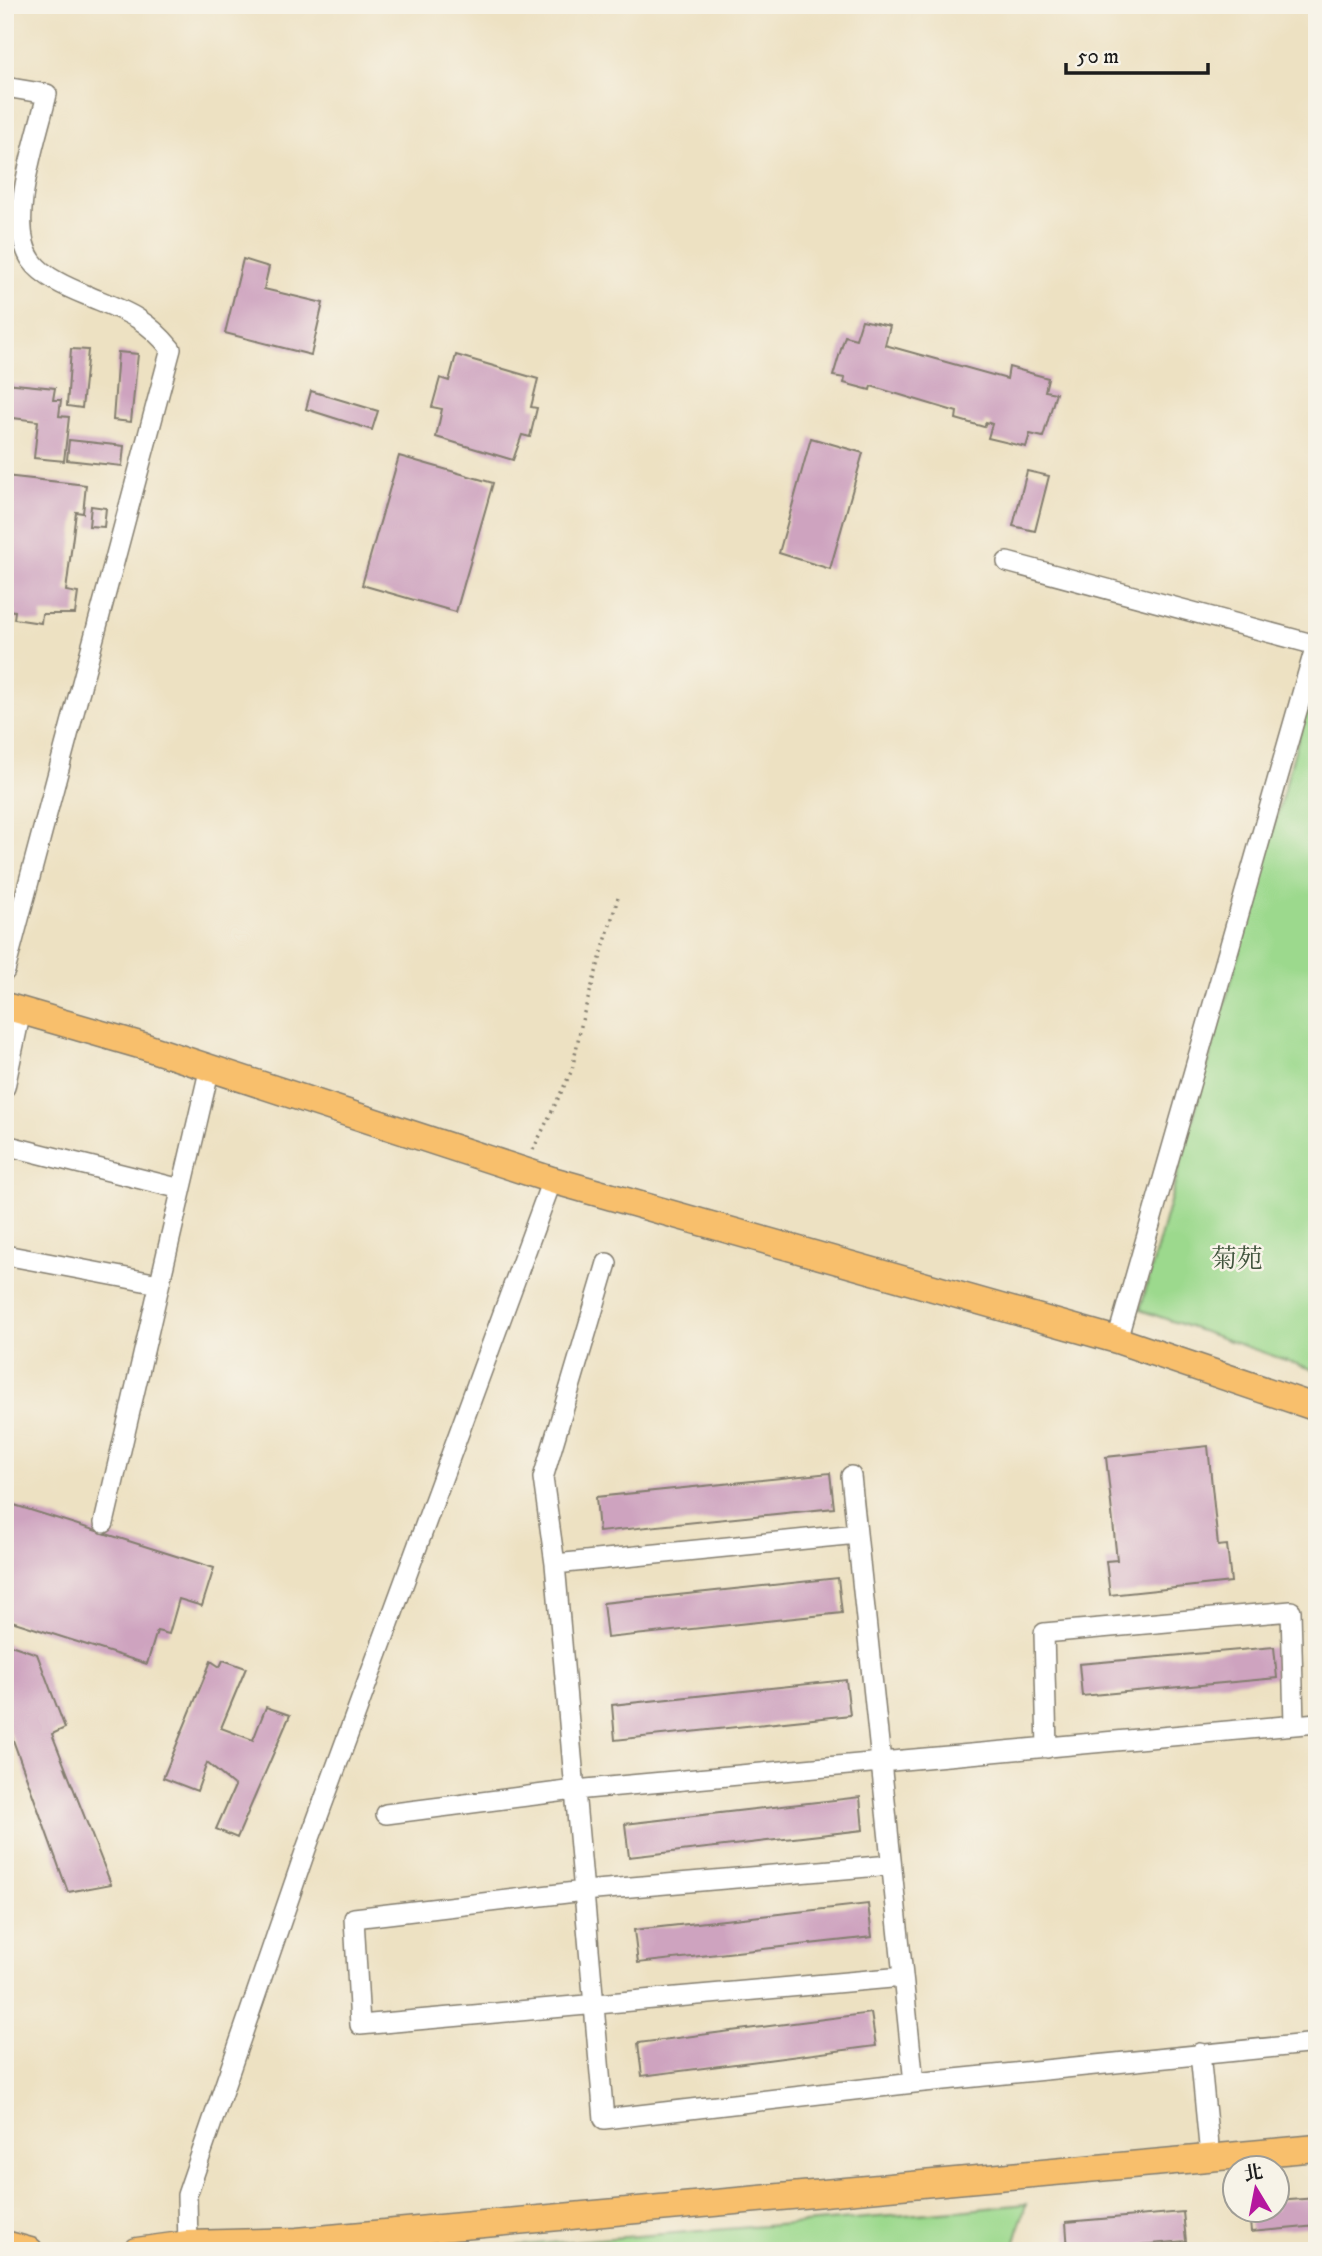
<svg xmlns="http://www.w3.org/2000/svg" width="1322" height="2256" font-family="'IM FELL DW Pica','Noto Serif TC',serif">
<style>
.green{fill:#9cd98d;stroke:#5c7a54;stroke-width:2}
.building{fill:#cea3bf}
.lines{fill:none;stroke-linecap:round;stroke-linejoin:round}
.minor-casing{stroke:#847e6f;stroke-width:22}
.major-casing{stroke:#847e6f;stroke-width:29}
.path{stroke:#847e6f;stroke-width:3.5;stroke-dasharray:2 5;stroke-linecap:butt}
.minor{stroke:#fff;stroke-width:19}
.major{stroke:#f8bf6c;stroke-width:26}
.labels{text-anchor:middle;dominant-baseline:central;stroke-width:5;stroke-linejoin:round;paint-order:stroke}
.park-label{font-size:26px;fill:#42553e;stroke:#f7f3e8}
</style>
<rect width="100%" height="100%" fill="#f7f3e8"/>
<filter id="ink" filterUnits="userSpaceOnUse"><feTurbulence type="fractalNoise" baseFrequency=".0143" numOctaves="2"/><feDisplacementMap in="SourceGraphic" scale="14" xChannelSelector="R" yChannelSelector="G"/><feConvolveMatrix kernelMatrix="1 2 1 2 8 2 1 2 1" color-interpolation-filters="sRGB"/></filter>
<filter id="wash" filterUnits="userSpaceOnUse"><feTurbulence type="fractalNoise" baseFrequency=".00686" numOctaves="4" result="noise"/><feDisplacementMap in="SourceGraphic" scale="28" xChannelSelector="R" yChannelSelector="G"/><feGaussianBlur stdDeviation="1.57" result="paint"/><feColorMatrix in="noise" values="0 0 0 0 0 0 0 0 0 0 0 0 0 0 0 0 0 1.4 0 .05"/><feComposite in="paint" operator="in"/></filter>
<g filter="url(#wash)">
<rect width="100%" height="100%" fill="#ede1c2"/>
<!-- green -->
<path class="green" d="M 1317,671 L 1317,1371 L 1140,1310 Z
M 1026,2204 L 1012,2251 L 448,2251 L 967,2210 Z"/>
<g id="blocks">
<!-- building -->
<path class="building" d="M 243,259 L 269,267 L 264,289 L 323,303 L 311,355 L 225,333 Z
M 862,320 L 890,326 L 885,345 L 1007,379 L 1009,367 L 1048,378 L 1045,391 L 1056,393 L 1043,437 L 1030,434 L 1026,447 L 988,438 L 992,424 L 986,422 L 984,427 L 956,419 L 957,412 L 871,386 L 870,390 L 844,383 L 845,378 L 833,376 L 845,336 L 856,339 Z
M 71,349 L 88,350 L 82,408 L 67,406 Z
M 118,352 L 138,354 L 131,422 L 113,420 Z
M 456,355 L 538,379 L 531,407 L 537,408 L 530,437 L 522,435 L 513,460 L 436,437 L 442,409 L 432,407 L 440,378 L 449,381 Z
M 5,383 L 55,388 L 53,400 L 61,400 L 59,416 L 69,417 L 64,461 L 34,458 L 38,421 L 5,417 Z
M 311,391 L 378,411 L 372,430 L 306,409 Z
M 811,438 L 863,453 L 830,569 L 779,553 Z
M 69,440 L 124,446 L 122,466 L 67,460 Z
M 399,456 L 493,483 L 456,612 L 362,585 Z
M 1027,471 L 1049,476 L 1035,531 L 1013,526 Z
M 5,476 L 86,485 L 83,513 L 76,512 L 66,591 L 78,593 L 75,614 L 42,614 L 41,623 L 14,619 L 15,611 L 5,610 L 5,539 L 10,503 L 5,503 Z
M 91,506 L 106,508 L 104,527 L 89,526 Z
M 1208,1446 L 1218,1546 L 1227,1545 L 1231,1582 L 1110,1595 L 1106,1561 L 1117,1560 L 1106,1457 Z
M 830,1473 L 834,1508 L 599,1532 L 596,1497 Z
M 5,1502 L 214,1568 L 202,1606 L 179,1599 L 169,1634 L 157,1631 L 147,1664 L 5,1619 Z
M 838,1578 L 842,1613 L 607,1638 L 603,1603 Z
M 5,1643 L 37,1654 L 65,1728 L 52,1734 L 111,1884 L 68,1892 L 5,1718 Z
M 1274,1647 L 1277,1678 L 1082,1696 L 1079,1664 Z
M 223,1660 L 246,1668 L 221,1728 L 253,1740 L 266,1707 L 290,1715 L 237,1838 L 216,1829 L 235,1786 L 207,1763 L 197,1791 L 163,1778 L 211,1661 L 220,1667 Z
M 846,1680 L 850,1715 L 615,1740 L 612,1705 Z
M 860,1797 L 863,1830 L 629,1857 L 625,1824 Z
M 868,1904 L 872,1937 L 638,1963 L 634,1930 Z
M 871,2013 L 876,2046 L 642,2076 L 638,2043 Z
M 1317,2198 L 1317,2226 L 1251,2232 L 1249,2210 L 1276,2210 L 1276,2201 Z
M 1183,2212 L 1186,2241 L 1068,2251 L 1066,2222 Z"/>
</g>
</g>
<g filter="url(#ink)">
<use href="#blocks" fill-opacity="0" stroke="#847e6f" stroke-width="2"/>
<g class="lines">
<defs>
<path id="minor" d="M 5,87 L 47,94 C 38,136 5,223 32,261 C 43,277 69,288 86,295 C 124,311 144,316 171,349 L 5,971
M 1007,562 L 1316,645
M 5,1087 L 21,1011
M 5,1145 L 181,1189
M 5,1255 L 159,1284
M 1117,1340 L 1317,641
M 104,1523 L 210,1067
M 857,1534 L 555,1564 L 604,2119 L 914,2083
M 555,1564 L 543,1478 L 607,1263
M 1317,1723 L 881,1762 L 914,2083 L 1317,2043
M 1047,1748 L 1044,1633 L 1291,1611 L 1294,1724
M 386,1814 L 575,1790 L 881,1762 L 851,1476
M 891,1865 L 584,1891 L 354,1918 L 360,2025 L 903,1977
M 1200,2053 L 1210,2156
M 188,2251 L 187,2195 L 306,1849 L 552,1180"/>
<path id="major" d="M 5,1006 L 143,1046 L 552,1180 L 1117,1340 L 1317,1408
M 5,2244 L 30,2251
M 137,2251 L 188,2244 L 297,2241 L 1317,2148"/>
</defs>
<!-- minor casing -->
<use href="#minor" class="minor-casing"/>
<!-- major casing -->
<use href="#major" class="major-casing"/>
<!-- path -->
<path class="path" d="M 533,1150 L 572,1070 L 583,1016 L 618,898"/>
<!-- minor -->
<use href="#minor" class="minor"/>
<!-- major -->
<use href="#major" class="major"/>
</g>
</g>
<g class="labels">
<!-- park labels -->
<g class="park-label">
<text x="1237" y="1259">菊苑</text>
</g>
</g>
<!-- margin -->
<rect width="1322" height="2256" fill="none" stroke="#f7f3e8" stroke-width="28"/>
<!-- north arrow -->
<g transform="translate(1256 2189) rotate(350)"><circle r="33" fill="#f7f3e8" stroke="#9f9d96" stroke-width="2"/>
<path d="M0-5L12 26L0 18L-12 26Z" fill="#b5179e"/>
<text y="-10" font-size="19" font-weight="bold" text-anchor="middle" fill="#1c1c1c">北</text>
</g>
<!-- scale -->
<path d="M1066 63v10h142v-10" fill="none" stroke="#1c1c1c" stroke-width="3.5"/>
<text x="1077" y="63" font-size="21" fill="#1c1c1c" stroke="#f7f3e8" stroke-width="5" paint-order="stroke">50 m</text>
</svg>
